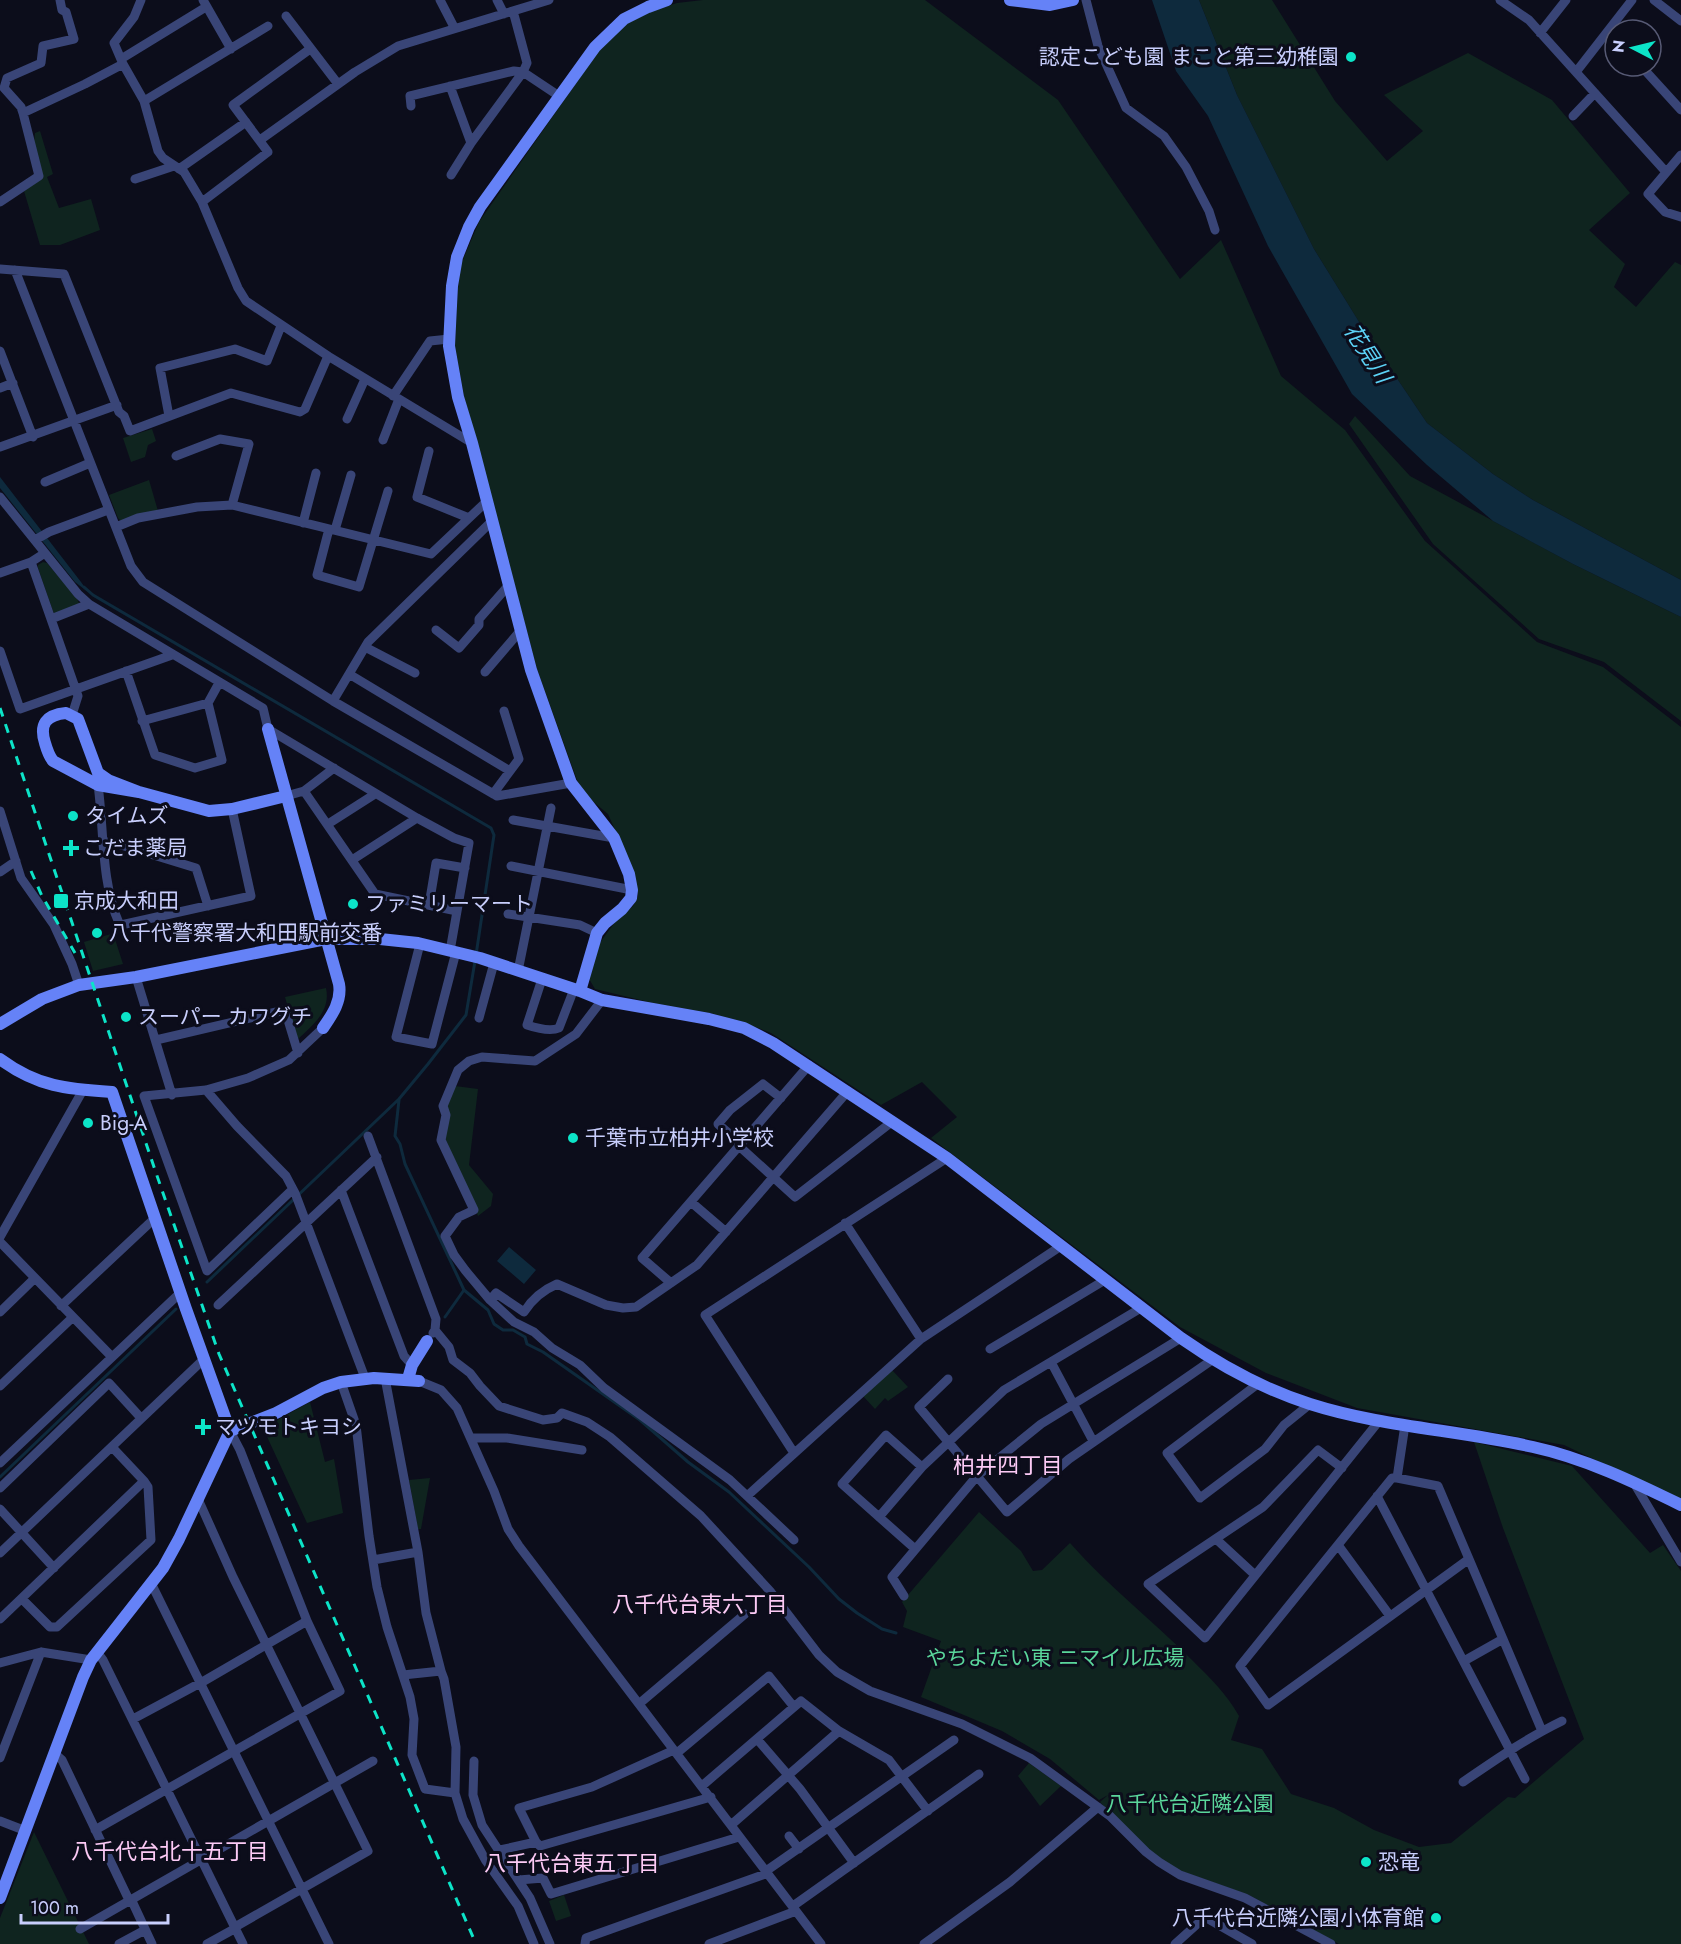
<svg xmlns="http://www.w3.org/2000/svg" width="1681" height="1944" font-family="Jost,'Noto Sans JP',sans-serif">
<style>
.green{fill:#0f241f}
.water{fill:#0e2a3d}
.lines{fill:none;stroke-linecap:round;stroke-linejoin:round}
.stream{stroke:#0e2a3d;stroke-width:3}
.street{stroke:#394577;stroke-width:9}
.secondary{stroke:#6582f7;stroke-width:12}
.rail{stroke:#0ce4c8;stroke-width:3;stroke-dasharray:9 8;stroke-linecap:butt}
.poi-dot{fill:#0ce4c8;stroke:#0c0d1b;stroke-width:2}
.labels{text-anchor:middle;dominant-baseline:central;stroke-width:6;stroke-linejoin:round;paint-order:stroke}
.poi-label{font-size:21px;fill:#c8cefc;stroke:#0c0d1b;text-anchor:start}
.park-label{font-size:21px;fill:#5ad69b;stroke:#0c0d1b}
.water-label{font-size:22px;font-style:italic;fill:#5cd2f6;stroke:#0c0d1b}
.neighbourhood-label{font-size:22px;fill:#fccaf5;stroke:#0c0d1b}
</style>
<rect width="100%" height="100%" fill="#0c0d1b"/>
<!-- green -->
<path class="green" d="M 703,0 L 925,0 L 1058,100 L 1180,279 L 1221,240 L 1281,376 L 1345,430 L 1425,541 L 1537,642 L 1603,667 L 1681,727 L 1681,1501 L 1564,1445 L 1357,1408 L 1266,1373 L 1180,1327 L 931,1138 L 957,1117 L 922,1082 L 881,1105 L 771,1033 L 740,1021 L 710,1013 L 653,1003 L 595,989 L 588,977 L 599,944 L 615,922 L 633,906 L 638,896 L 634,872 L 608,814 L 584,794 L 577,780 L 537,669 L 464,396 L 455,346 L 458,288 L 461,264 L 479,222 L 600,49 L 627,23 L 650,12 L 677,3 Z
M 1199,0 L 1272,0 L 1335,101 L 1387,161 L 1423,131 L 1384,95 L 1468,53 L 1552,100 L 1630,193 L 1589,230 L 1625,264 L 1614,287 L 1636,307 L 1675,262 L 1681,265 L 1681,580 L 1533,500 L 1493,474 L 1427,423 L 1361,325 L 1314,249 L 1237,95 Z
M 40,131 L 53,174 L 47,177 L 59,208 L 91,199 L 100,230 L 60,245 L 40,245 L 24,191 L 43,177 L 34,143 L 35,133 Z
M 1355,416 L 1410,476 L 1573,564 L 1681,617 L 1681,721 L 1604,662 L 1539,639 L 1433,544 L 1349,424 Z
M 152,429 L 156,441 L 148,445 L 145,457 L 131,462 L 123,438 Z
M 149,480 L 158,511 L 121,521 L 118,518 L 109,495 Z
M 43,562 L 47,563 L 76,597 L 80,605 L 54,614 L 38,568 L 38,565 Z
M 111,934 L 114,936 L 123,964 L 93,971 L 84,942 Z
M 326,988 C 331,1011 313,1025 297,1040 L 285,997 Z
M 455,1086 L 478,1089 L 469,1165 L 493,1194 L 491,1206 L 478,1216 L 445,1138 L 446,1108 Z
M 892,1370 L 908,1387 L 888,1401 L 885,1398 L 875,1409 L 863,1396 Z
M 310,1402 L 325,1462 L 334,1459 L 343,1513 L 307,1523 L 263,1428 Z
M 1474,1442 L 1572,1466 L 1650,1553 L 1663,1545 L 1681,1571 L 1681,1944 L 1339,1944 L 1249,1895 L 1181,1871 L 1162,1861 L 1141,1844 L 1100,1802 L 1108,1795 L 1099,1800 L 1050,1759 L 1002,1731 L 921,1697 L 941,1641 L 903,1627 L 907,1611 L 902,1602 L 979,1512 L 1021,1551 L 1033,1571 L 1042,1570 L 1070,1543 C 1107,1585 1152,1620 1192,1660 C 1211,1679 1226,1693 1239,1716 L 1231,1740 L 1262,1749 L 1291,1794 L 1334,1808 L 1374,1830 L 1419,1847 L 1451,1843 L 1508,1797 L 1515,1798 L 1584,1739 L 1503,1528 Z
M 430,1478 L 421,1529 L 418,1529 L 409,1480 Z
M 1029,1763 L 1061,1786 L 1040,1806 L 1018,1776 Z
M 34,1832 L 89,1944 L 0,1944 L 0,1918 Z
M 564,1895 L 571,1916 L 556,1921 L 549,1901 Z"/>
<!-- water -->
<path class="water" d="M 1152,0 L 1199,0 L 1237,95 L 1314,249 L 1361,325 L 1427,423 L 1493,474 L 1533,500 L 1681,580 L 1681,617 L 1573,564 L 1493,521 L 1427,465 L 1352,394 L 1268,246 L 1208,116 L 1176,71 Z
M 0,477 L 81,582 L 88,592 L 75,582 L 0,488 Z
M 509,1247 L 536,1270 L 524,1284 L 497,1261 Z"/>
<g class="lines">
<!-- stream -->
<path class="stream" d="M 84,587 L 93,595 L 491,828 L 494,835 L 476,955
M 399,1100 L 395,1136 L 400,1144 L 405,1164 L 464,1290 L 488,1310 L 494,1324 L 503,1330 L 513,1330 L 525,1337 L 527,1344 L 543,1352 L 640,1420 L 688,1462 L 729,1492 L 809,1567 L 839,1599 L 857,1613 L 882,1629 L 896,1633
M 207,1282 L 399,1099 L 428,1064 L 466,1015 L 475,961
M 445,1317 L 464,1290
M 0,1477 L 176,1309"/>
<!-- street -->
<path class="street" d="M 203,0 L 231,49
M 440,0 L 454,27
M 497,0 L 504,14
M 1086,0 L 1098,46 L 1126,108 L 1164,136 L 1186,167 L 1209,211 L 1215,230
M 1500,0 L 1529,20 L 1666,172
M 1654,0 L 1681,21
M 286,16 L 338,84
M 1540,33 L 1566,0
M 121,59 L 206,7
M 123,64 L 144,101 L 158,151 L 163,158 L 184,172 L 202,202 L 238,288 L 246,301 L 328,356 L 472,443
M 1641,66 L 1681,110
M 1576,72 L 1632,0
M 450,86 L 471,143
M 144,101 L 268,26
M 411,106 L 410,96 L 514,71 L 523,72 L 559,96
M 23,113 L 21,107 L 4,88 L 7,78 L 41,63 L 43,46 L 74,39 L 66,12 L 62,10 L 60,0
M 1573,116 L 1595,93
M 260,140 L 355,72 L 398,46 L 549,0
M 1681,155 L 1648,194 L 1665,212 L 1681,217
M 179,169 L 246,122
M 451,175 L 471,143 L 523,72 L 527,63 L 513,11
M 135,179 L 174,166
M 0,202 L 39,176 L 23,113 L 85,84 L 123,64 L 114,43 L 134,17 L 141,0
M 202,202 L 268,152 L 233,105 L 310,49
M 0,269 L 64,274 L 119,412 L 124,416 L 130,431 L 231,393 L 300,412 L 305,409 L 328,356
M 15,270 L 131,566 L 143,582 L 333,701 L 497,796 L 571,783
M 0,351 L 33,437
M 0,388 L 13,383
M 393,396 L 430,341 L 449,339
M 169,416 L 160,368 L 235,349 L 267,361 L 281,326
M 347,419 L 365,379
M 383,440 L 399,399
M 0,447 L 117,405
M 429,451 L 417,497 L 469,518
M 176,456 L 220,439 L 249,444 L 232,505
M 45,482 L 90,463
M 0,497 L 78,594 L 89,604 L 263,708 L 268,729 L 417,818 L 454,838 L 469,843 L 450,951
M 303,523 L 316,473
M 116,527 L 138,518 L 197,507 L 232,505 L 431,554 L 487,501
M 329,529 L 317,575 L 359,587 L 388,491
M 335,530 L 351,475
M 35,540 L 49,532 L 108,510
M 31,562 L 78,696 L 72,715
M 0,573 L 31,562 L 45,553
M 51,619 L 89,604
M 436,630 L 459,648 L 479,625 L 479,619 L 508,586
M 365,647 L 415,673
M 0,651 L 20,709 L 172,655
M 126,671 L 155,755 L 195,768 L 222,760 L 208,703 L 219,683
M 485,672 L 521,630
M 349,674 L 510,771
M 333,701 L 368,642 L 492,521
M 142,721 L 208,703
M 98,785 C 104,828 101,883 119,923 L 121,925 L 251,896 L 232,809
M 304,791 L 334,768
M 493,794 L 519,759 L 504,711
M 286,796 L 304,791 L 375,894 L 457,911
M 0,811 L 21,878 L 54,925 L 72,964 L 79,985
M 513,820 L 614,838
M 328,824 L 375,794
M 104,842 L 111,842 L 196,868 L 208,906
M 352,860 L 417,818
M 511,866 L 632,890
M 0,872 L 16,861
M 429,905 L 436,863 L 465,868
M 508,914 L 580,925 L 597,933
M 420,944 L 396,1037 L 432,1044 L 456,952
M 518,971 L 551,808
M 136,977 L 172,1095
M 542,979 L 527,1025 C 536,1028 550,1032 559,1028 L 574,989
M 602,1000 L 576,1034 L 535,1061 L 482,1057 L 469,1061 L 458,1070 L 443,1106 L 446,1115 L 441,1140 L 474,1210 L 459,1217 L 445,1236 L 454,1255 L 465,1270 L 490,1300 L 514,1322 L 534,1332 L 552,1348 L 580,1365 L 604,1388 L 730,1480 L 794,1540
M 479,1018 L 494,963
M 156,1040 L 285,1010 L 298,1053
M 206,1090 L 237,1126 L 286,1176 L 295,1193 L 365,1378
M 368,1136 L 436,1319 L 435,1330 L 433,1333
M 741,1144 L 718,1124 L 730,1110 L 763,1084 L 781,1098
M 739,1146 L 795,1197 L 893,1121
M 293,1189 L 207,1271 L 144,1096 L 206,1090 L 248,1078 L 289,1060 L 323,1028
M 341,1190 L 404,1356 L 412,1365
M 691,1202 L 726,1232
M 845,1223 L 921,1339
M 0,1237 L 83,1090
M 0,1242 L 112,1357
M 671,1283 L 642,1258 L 809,1065
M 490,1300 L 496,1293 L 524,1312 C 532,1299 543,1290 557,1284 L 606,1305 L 623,1308 L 636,1307 L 697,1265 L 848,1091
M 218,1305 L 377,1157
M 61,1306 L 155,1218
M 0,1312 L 35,1278
M 435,1330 L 449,1347 L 453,1360 L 470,1373 L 480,1386 L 499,1406 L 543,1420 L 557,1418 L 562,1413 L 587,1422 L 610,1437 L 701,1516 L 770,1591 L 819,1655 L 837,1672 L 870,1691 L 962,1724 L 1030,1758 L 1110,1816 L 1146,1852 L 1159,1862 L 1180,1875 L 1245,1898 L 1331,1944
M 990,1349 L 1105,1280
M 1051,1362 L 1093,1441
M 385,1378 L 418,1552 L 426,1613 L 441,1671 L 403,1675
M 948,1379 L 919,1407 L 1007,1512 L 1069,1459 L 1212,1360
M 419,1381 L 441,1390 L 457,1408 L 494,1491 L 508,1529 L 519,1546 L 821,1944
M 341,1382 L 356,1425 L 369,1536 L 377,1587 L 387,1627 L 410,1697 L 414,1719 L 412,1755 L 425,1789 L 455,1793 L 463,1819 L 486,1861 L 518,1906 L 534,1944
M 1259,1383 L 1167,1453 L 1200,1498 L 1265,1449 L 1284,1425 L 1310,1404
M 0,1386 L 72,1318
M 472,1438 L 507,1438 L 582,1450
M 794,1453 L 705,1315 L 947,1158
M 0,1463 L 180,1293
M 1342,1468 L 1318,1450 L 1263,1507 L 1148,1584 L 1205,1638 L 1379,1421
M 1397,1478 L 1405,1425
M 1634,1483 L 1681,1562
M 0,1488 L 109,1383 L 141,1418
M 747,1496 L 921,1339 L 1061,1246
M 1377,1496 L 1525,1779
M 198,1499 L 233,1577 L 368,1851 L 235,1927
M 0,1509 L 54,1568
M 879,1517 L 922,1467 L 1004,1390 L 1141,1308
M 1216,1539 L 1255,1575
M 1338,1545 L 1390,1616
M 914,1548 L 842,1484 L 886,1435 L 922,1467
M 0,1553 L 204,1359
M 1469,1559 L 1268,1705 L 1240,1666 L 1392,1478 L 1397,1478 L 1438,1486 L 1542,1731
M 373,1560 L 418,1552
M 151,1583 L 329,1944
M 904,1596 L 892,1577 L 977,1476 L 1041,1424 L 1181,1338
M 22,1599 L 50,1627 L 57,1627 L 151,1540 L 148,1487 L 144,1481
M 0,1619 L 144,1481 L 112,1447
M 97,1652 L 103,1660 L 243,1944
M 1464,1661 L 1503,1639
M 0,1663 L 41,1652 L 91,1660
M 441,1671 L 444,1679 L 456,1747 L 455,1793
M 640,1703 L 745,1614
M 133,1719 L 204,1681 L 307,1621
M 757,1739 L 800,1789 L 854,1863
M 674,1750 L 592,1787 L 519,1808 L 536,1842 L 540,1846 L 711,1797
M 677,1753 L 769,1676 L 794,1707
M 55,1754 L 62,1760 L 129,1900
M 0,1758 L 41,1652
M 474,1761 L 473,1795 L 482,1825 L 530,1898 L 550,1944
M 1463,1782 C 1495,1760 1527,1738 1562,1721
M 703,1785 L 801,1701 L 839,1731 L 889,1760 L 928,1811
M 0,1821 L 26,1831
M 731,1825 L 839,1731
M 95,1830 L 340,1691 L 307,1621 L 240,1450 L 230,1431
M 789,1836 L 799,1849
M 500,1850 L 536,1842
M 766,1871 L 954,1740
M 519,1880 L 543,1878 L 551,1894 L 739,1837
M 131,1899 L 152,1944
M 793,1906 L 979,1774
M 80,1929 L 373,1761
M 119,1944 L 145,1930
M 207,1944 L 236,1928
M 585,1944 L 586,1938 L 768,1873
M 709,1944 L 796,1911
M 924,1944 L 1010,1882 L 1098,1807
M 1175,1944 L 1205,1917 L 1252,1944"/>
<!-- secondary -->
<path class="secondary" d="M 1010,0 L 1050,5 L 1073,0
M 66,713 L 78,719 L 98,773 L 108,780 L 139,792 L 98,785 L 53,761 C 49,756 47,750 45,743 C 39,724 46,715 66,713 Z
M 268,729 L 339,984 C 342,1001 332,1015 323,1028
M 139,792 L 209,811 L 232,809 L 286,796
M 580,991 L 597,933 L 605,923 L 622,909 L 631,898 L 632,890 L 629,874 L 614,838 L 571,783 L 531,670 L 472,443 L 458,397 L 449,346 L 452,286 L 457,257 L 469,227 L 480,207 L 595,47 L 624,19 L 648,7 L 667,0
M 0,1024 L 42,999 L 79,985 L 136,977 L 326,939 L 380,939 L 418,943 L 480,958 L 580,991 L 602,1000 L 709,1019 L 744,1028 L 773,1043 L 947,1158 L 1181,1338 C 1221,1366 1263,1389 1310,1404 C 1382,1427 1459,1430 1533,1447 C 1584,1458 1634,1482 1681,1505
M 0,1059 C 38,1087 67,1089 112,1092 L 186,1309 L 230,1431
M 408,1379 L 412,1365 L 427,1341
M 0,1898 L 83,1677 L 91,1660 L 163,1568 L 179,1539 L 230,1431 L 276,1413 L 323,1388 L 341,1382 L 374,1378 L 419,1381"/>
<!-- rail -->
<path class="rail" d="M 0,708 L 155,1170 L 219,1354 L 476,1944
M 31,871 L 42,896 L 75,953"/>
</g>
<!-- markers -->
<g class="poi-dot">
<circle cx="1351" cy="57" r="6"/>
<circle cx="73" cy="816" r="6"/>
<path d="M68 839h6v6h6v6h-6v6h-6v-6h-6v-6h6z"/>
<rect x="53" y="893" width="16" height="16" rx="3"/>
<circle cx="353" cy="904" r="6"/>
<circle cx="97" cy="933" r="6"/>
<circle cx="126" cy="1017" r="6"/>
<circle cx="88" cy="1123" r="6"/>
<circle cx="573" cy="1138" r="6"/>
<path d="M200 1418h6v6h6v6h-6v6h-6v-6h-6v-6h6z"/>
<circle cx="1366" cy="1862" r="6"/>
<circle cx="1436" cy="1918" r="6"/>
</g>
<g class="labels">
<!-- poi labels -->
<g class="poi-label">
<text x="1339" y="57" text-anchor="end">認定こども園 まこと第三幼稚園</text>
<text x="85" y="816">タイムズ</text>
<text x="83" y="848">こだま薬局</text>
<text x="74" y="901">京成大和田</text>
<text x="365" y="904">ファミリーマート</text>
<text x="109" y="933">八千代警察署大和田駅前交番</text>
<text x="138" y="1017">スーパー カワグチ</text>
<text x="100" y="1123">Big-A</text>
<text x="585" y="1138">千葉市立柏井小学校</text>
<text x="215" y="1427">マツモトキヨシ</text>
<text x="1378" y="1862">恐竜</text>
<text x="1424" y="1918" text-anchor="end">八千代台近隣公園小体育館</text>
</g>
<!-- park labels -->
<g class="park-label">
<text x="1055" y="1658">やちよだい東 ニマイル広場</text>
<text x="1190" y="1804">八千代台近隣公園</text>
</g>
<!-- water labels -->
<g class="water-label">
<text transform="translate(1368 353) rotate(57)">花見川</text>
</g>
<!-- neighbourhood labels -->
<g class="neighbourhood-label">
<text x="1008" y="1465">柏井四丁目</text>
<text x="700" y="1604">八千代台東六丁目</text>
<text x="170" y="1851">八千代台北十五丁目</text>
<text x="572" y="1863">八千代台東五丁目</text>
</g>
</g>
<!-- north arrow -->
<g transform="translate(1633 48) rotate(277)"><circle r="28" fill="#0c0d1b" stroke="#575a75" stroke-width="1.5"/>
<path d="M0-4.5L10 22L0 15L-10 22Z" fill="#0ce4c8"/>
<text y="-9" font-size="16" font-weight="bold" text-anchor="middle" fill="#c8cefc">N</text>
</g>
<!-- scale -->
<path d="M21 1914v9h147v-9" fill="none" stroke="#c8cefc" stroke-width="3"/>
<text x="30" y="1914" font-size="18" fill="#c8cefc" stroke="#0c0d1b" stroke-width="4.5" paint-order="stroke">100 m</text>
</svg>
